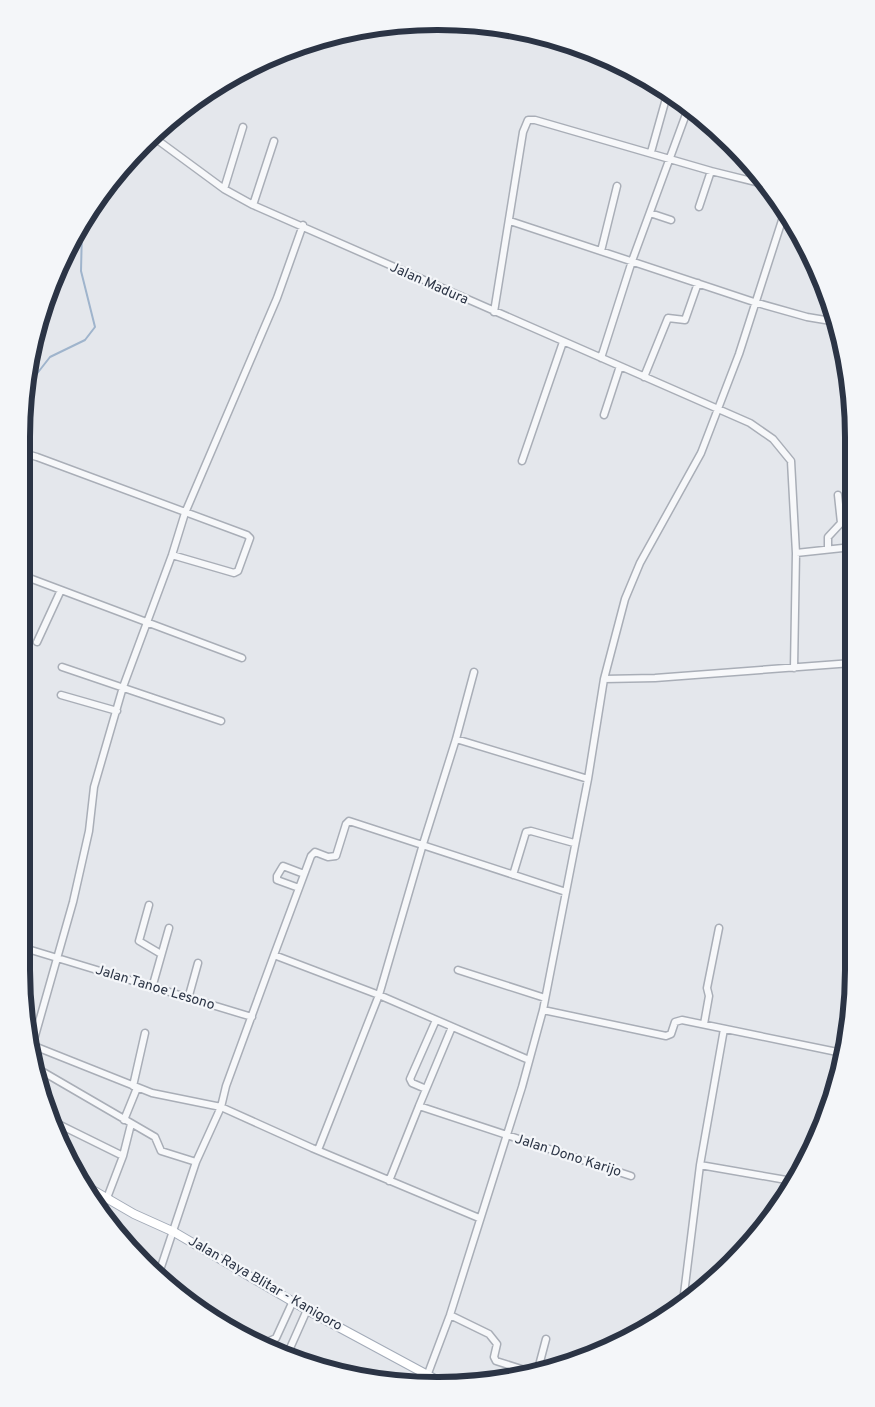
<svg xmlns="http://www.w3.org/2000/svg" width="875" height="1407" font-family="Overpass,sans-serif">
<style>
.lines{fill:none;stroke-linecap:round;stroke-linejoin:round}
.stream{stroke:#9fb4cc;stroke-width:2}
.minor-casing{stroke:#a9aeb7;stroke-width:9}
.major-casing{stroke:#a3abb8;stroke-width:10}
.minor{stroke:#f7f8fa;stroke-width:6}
.major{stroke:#fff;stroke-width:8}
.labels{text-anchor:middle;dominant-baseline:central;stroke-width:4.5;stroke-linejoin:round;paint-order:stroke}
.street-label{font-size:14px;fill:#2b3445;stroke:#f4f6f9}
.rim{fill:none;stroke:#2b3445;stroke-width:6}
</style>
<rect width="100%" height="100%" fill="#e4e7ec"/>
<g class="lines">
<!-- stream -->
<path class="stream" d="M 25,389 L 50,357 L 85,340 L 95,327 L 81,271 L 82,229"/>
<defs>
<path id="minor" d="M 152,136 L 224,189 L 253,205 L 750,423 L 773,439 L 791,461 L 796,553 L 852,547
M 651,152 L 667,95 L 670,95
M 224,189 L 243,127
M 253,205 L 274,141
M 699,207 L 711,171
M 650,213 L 671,220
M 510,221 L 754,302 L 807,317 L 837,322
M 601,251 L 617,186
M 494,312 L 523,132 L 528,120 L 535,120 L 711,171 L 768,185
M 601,358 L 632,261 L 689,106
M 644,377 L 668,318 L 685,320 L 698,283
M 604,415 L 620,366
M 24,460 L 30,455 L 37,457 L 247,535 L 250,538 L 238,571 L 234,573 L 172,555
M 522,461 L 563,342
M 828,549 L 828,537 L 841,523 L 838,495
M 24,576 L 242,658
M 37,642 L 61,590
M 62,667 L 221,721
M 794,668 L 796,553
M 604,679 L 655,678 L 852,663
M 61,695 L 117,711
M 456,739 L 474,672
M 513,875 L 526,832 L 531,831 L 574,843
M 299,888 L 277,880 L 277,876 L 283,866 L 304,874
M 149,905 L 139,941 L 161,954
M 21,947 L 252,1017
M 274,955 L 311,856 L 315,852 L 328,857 L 336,856 L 346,824 L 349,821 L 566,892
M 458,970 L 545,998
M 152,988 L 169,928
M 188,999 L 198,963
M 543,1010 L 666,1036 L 671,1034 L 675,1022 L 682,1020 L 842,1053
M 704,1024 L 709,996 L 707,988 L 719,928
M 33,1043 L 73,902 L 89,831 L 94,787 L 123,687 L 172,555 L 185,513 L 277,298 L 303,225
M 34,1046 L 152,1093 L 221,1107 L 312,1148 L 479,1218
M 38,1069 L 155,1137 L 161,1151 L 196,1162
M 133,1086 L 145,1033
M 426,1089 L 412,1083 L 410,1079 L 436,1020
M 419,1106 L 452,1027
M 124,1120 L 137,1088
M 52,1121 L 123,1156
M 318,1150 L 379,995 L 423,844 L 456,739 L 588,779
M 700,1165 L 792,1181
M 389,1181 L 419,1106 L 631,1176
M 107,1198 L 123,1156 L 131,1124
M 159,1273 L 196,1162 L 221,1107 L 226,1086 L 274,955 L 379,995 L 529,1060
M 683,1302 L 700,1165 L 724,1029
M 450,1315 L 489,1334 L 497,1344 L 494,1357 L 496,1361 L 534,1373
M 265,1343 L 276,1338 L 293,1301
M 287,1355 L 307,1310
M 537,1373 L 546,1339
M 424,1384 L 450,1315 L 522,1087 L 543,1010 L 588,779 L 604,679 L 625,599 L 640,563 L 701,453 L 739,354 L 785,211"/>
<path id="major" d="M 84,1185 L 134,1214 L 174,1232 L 307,1310 L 446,1385"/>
</defs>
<!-- minor casing -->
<use href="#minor" class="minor-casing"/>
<!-- major casing -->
<use href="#major" class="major-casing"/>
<!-- minor -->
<use href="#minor" class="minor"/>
<!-- major -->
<use href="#major" class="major"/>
</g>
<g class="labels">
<!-- street labels -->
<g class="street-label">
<text transform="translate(429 284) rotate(24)">Jalan Madura</text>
<text transform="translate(155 988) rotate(17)">Jalan Tanoe Lesono</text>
<text transform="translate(568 1156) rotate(18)">Jalan Dono Karijo</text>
<text transform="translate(265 1284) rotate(30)">Jalan Raya Blitar - Kanigoro</text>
</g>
</g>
<!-- crop -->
<path d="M0 0H875V1407H0ZM437 30H438A407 407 0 0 1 845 437V970A407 407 0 0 1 438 1377H437A407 407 0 0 1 30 970V437A407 407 0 0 1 437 30Z" fill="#f4f6f9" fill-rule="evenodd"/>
<path class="rim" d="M437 30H438A407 407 0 0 1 845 437V970A407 407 0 0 1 438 1377H437A407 407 0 0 1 30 970V437A407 407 0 0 1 437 30Z"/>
</svg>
